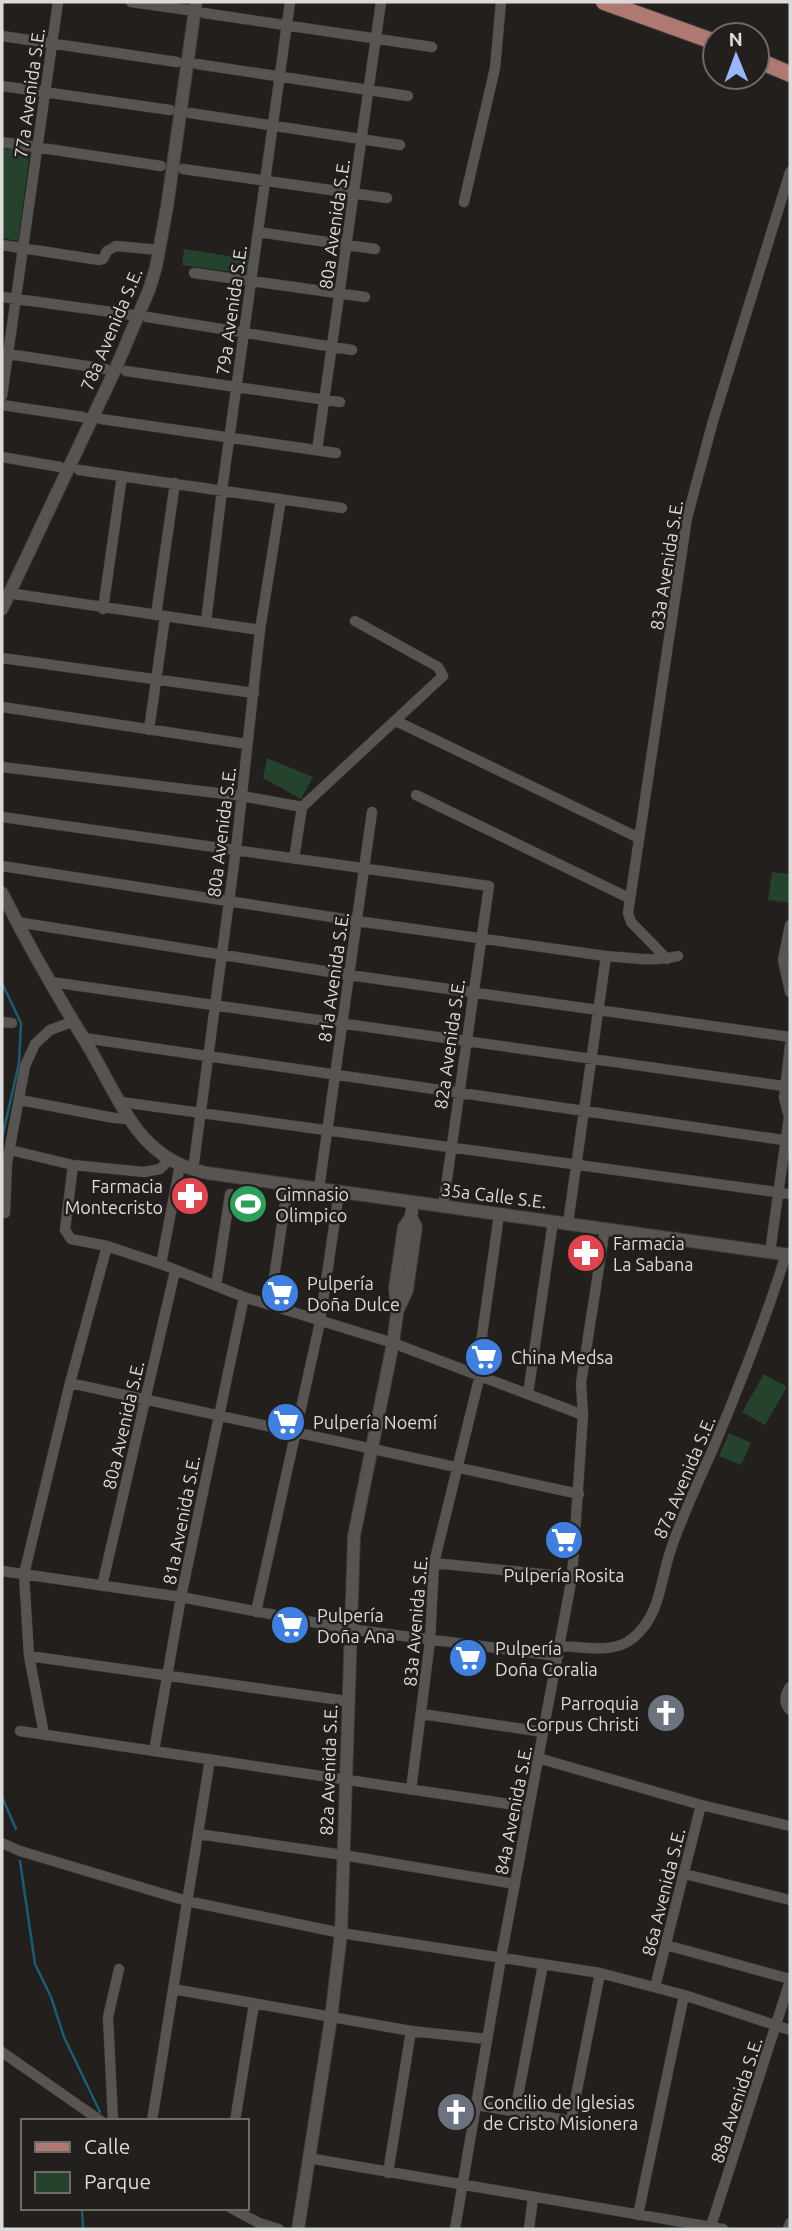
<svg xmlns="http://www.w3.org/2000/svg" width="792" height="2231" font-family="Ubuntu,sans-serif">
<style>
.green{fill:#25422c}
.lines{fill:none;stroke-linecap:round;stroke-linejoin:round}
.stream{stroke:#1b5c74;stroke-width:2.5}
.minor-casing{stroke:#3d3b39;stroke-width:11}
.tertiary-casing{stroke:#3d3b39;stroke-width:14}
.primary-casing{stroke:#3d3b39;stroke-width:18}
.minor{stroke:#585451;stroke-width:10}
.tertiary{stroke:#585451;stroke-width:12}
.primary{stroke:#af7971;stroke-width:16}
.labels{text-anchor:middle;dominant-baseline:central;stroke-width:5;stroke-linejoin:round;paint-order:stroke}
.street-label{font-size:18px;fill:#dddbd9;stroke:#221f1c}
.poi-label{font-size:18px;fill:#dddbd9;stroke:#221f1c;text-anchor:start}
</style>
<rect width="100%" height="100%" fill="#221f1c"/>
<!-- green -->
<path class="green" d="M 2,148 L 30,152 L 18,241 L 2,238 Z
M 184,249 L 249,259 L 247,274 L 182,265 Z
M 267,758 L 313,777 L 301,799 L 263,778 Z
M 772,872 L 790,874 L 790,903 L 768,900 Z
M 764,1374 L 787,1387 L 765,1425 L 742,1412 Z
M 729,1433 L 751,1443 L 741,1465 L 719,1456 Z"/>
<g class="lines">
<!-- stream -->
<path class="stream" d="M 2,983 L 21,1023 L 19,1063 L 2,1138
M 2,1797 L 16,1829
M 20,1861 L 35,1964 L 51,1997 L 64,2037 L 100,2112
M 82,2208 L 83,2229"/>
<defs>
<path id="minor" d="M 131,2 L 188,10
M 204,13 L 432,47
M 2,36 L 177,62
M 197,64 L 408,96
M 2,86 L 170,110
M 190,113 L 400,145
M 2,142 L 161,166
M 183,169 L 387,198
M 464,202 L 495,68 L 501,2
M 258,232 L 375,249
M 2,245 L 99,260 L 103,259 L 107,251 L 116,246 L 159,250
M 194,273 L 365,297
M 2,297 L 133,315
M 147,317 L 352,350
M 2,353 L 106,369
M 126,371 L 340,402
M 2,396 L 58,2
M 2,405 L 83,417
M 101,419 L 336,453
M 317,450 L 381,2
M 2,457 L 60,467
M 79,470 L 342,508
M 8,593 L 260,630
M 103,609 L 122,476
M 156,615 L 175,483
M 206,622 L 222,490 L 290,2
M 2,658 L 254,693
M 2,707 L 246,744
M 396,721 L 639,838
M 149,730 L 165,617
M 2,767 L 242,796 L 302,807 L 443,676 L 438,667 L 355,621
M 416,795 L 629,898
M 2,817 L 489,886 L 443,1207
M 294,859 L 302,807
M 2,866 L 357,921 L 606,956 C 630,958 655,962 678,956
M 17,922 L 349,975 L 790,1037
M 790,925 L 783,960 L 790,992
M 667,959 L 631,922 L 628,913 L 687,518 L 713,421 L 790,172
M 51,982 L 790,1087
M 2,1022 L 12,1023
M 84,1038 L 790,1141
M 20,1100 L 114,1118 L 130,1119
M 121,1102 L 790,1194
M 10,1150 L 73,1165 L 144,1172 L 160,1169 L 169,1160
M 73,1165 L 65,1230 L 71,1239 L 107,1246 L 161,1264 L 244,1297 L 393,1343 L 583,1415
M 193,1170 L 236,849 L 260,630 L 281,499
M 319,1189 L 372,812
M 5,1213 L 7,1163 L 25,1066 L 35,1044 L 50,1030 L 72,1022
M 568,1223 L 606,956
M 770,1252 L 789,1117 L 784,1098 L 790,1045
M 161,1264 L 180,1165
M 216,1286 L 230,1194
M 270,1304 L 288,1184
M 479,1357 L 499,1215
M 70,1383 L 579,1494
M 528,1394 L 553,1221
M 434,1563 L 572,1577
M 2,1571 L 181,1597 L 349,1629 L 558,1656
M 102,1586 L 175,1271
M 256,1612 L 320,1322 L 339,1192
M 561,1646 C 583,1647 615,1654 633,1638 C 660,1616 660,1583 670,1552 C 682,1515 700,1479 715,1444 C 741,1382 766,1319 786,1254
M 29,1656 L 347,1701
M 790,1687 C 785,1695 783,1702 790,1710
M 422,1714 L 543,1732
M 20,1731 L 529,1807
M 44,1734 L 29,1656 L 24,1574 L 70,1383 L 107,1246
M 154,1751 L 181,1597 L 244,1297
M 538,1758 L 701,1805 L 790,1826
M 411,1790 L 430,1641 L 434,1563 L 480,1375
M 198,1834 L 343,1855 L 515,1884
M 2,1843 L 20,1851 L 187,1901 L 341,1933 L 600,1973 L 684,1995 L 790,2030
M 685,1874 L 790,1900
M 666,1945 L 790,1979
M 655,1987 L 701,1805
M 173,1989 L 411,2031 L 487,2039
M 2,2052 L 101,2121
M 476,2105 L 571,2121 L 600,1973
M 515,2112 L 543,1964
M 113,2121 L 108,2017 L 119,1969
M 152,2121 L 210,1759
M 235,2121 L 254,2004
M 308,2158 L 723,2229
M 388,2173 L 411,2031
M 231,2208 L 259,2223 L 279,2229
M 638,2215 L 684,1995
M 455,2229 L 501,1958 L 572,1577 L 583,1415 L 581,1383 L 605,1228
M 529,2229 L 533,2197
M 710,2229 L 790,1981
M 788,2229 L 790,2223"/>
<path id="tertiary" d="M 2,609 L 115,370 L 149,290 L 156,267 L 167,207 L 196,2
M 2,893 C 27,943 55,992 84,1039 C 103,1069 125,1121 150,1144 C 167,1160 184,1168 207,1173 L 790,1255
M 398,1310 L 407,1290 L 416,1227 L 411,1217
M 298,2229 L 331,2018 L 341,1933 L 354,1536 L 393,1343 L 397,1314 L 395,1288 L 404,1227 L 411,1217 L 413,1202"/>
<path id="primary" d="M 604,2 L 715,42
M 757,60 L 790,74"/>
</defs>
<!-- minor casing -->
<use href="#minor" class="minor-casing"/>
<!-- tertiary casing -->
<use href="#tertiary" class="tertiary-casing"/>
<!-- primary casing -->
<use href="#primary" class="primary-casing"/>
<!-- minor -->
<use href="#minor" class="minor"/>
<!-- tertiary -->
<use href="#tertiary" class="tertiary"/>
<!-- primary -->
<use href="#primary" class="primary"/>
</g>
<!-- icons -->
<defs>
<symbol id="pharmacy-disc" viewBox="-11 -11 22 22"><circle r="9.5" fill="#e0444e" stroke="#221f1c"/><path d="M-2-6h4v4h4v4h-4v4h-4v-4h-4v-4h4Z" fill="#fff"/></symbol>
<symbol id="stadium-disc" viewBox="-11 -11 22 22"><circle r="9.5" fill="#2e9e5b" stroke="#221f1c"/><path d="M0-5a6.5 5 0 1 0 0 10a6.5 5 0 1 0 0-10ZM-3.5-1.8h7v3.6h-7Z" fill="#fff"/></symbol>
<symbol id="supermarket-disc" viewBox="-11 -11 22 22"><circle r="9.5" fill="#3f7fe0" stroke="#221f1c"/><path d="M-6-5.5h2.5l.6 2H6L4.5 2H-2.5L-4.4-4H-6ZM-1.5 3.2a1.3 1.3 0 1 0 .1 0ZM3 3.2a1.3 1.3 0 1 0 .1 0Z" fill="#fff"/></symbol>
<symbol id="church-disc" viewBox="-11 -11 22 22"><circle r="9.5" fill="#6b7280" stroke="#221f1c"/><path d="M-1.2-6h2.4v3.5h3.3v2.4h-3.3V6h-2.4V-.1h-3.3v-2.4h3.3Z" fill="#fff"/></symbol>
</defs>
<g fill-rule="evenodd">
<use href="#pharmacy-disc" x="168" y="1174" width="44" height="44"/>
<use href="#stadium-disc" x="226" y="1182" width="44" height="44"/>
<use href="#pharmacy-disc" x="564" y="1231" width="44" height="44"/>
<use href="#supermarket-disc" x="258" y="1271" width="44" height="44"/>
<use href="#supermarket-disc" x="462" y="1335" width="44" height="44"/>
<use href="#supermarket-disc" x="264" y="1400" width="44" height="44"/>
<use href="#supermarket-disc" x="542" y="1518" width="44" height="44"/>
<use href="#supermarket-disc" x="268" y="1603" width="44" height="44"/>
<use href="#supermarket-disc" x="446" y="1636" width="44" height="44"/>
<use href="#church-disc" x="644" y="1691" width="44" height="44"/>
<use href="#church-disc" x="434" y="2090" width="44" height="44"/>
</g>
<g class="labels">
<!-- street labels -->
<g class="street-label">
<text transform="translate(29 93) rotate(-82)">77a Avenida S.E.</text>
<text transform="translate(334 224) rotate(-82)">80a Avenida S.E.</text>
<text transform="translate(231 310) rotate(-82)">79a Avenida S.E.</text>
<text transform="translate(111 329) rotate(-67)">78a Avenida S.E.</text>
<text transform="translate(666 565) rotate(-81)">83a Avenida S.E.</text>
<text transform="translate(221 832) rotate(-83)">80a Avenida S.E.</text>
<text transform="translate(333 977) rotate(-82)">81a Avenida S.E.</text>
<text transform="translate(449 1044) rotate(-82)">82a Avenida S.E.</text>
<text transform="translate(494 1195) rotate(7)">35a Calle S.E.</text>
<text transform="translate(123 1425) rotate(-77)">80a Avenida S.E.</text>
<text transform="translate(684 1477) rotate(-67)">87a Avenida S.E.</text>
<text transform="translate(181 1520) rotate(-79)">81a Avenida S.E.</text>
<text transform="translate(415 1621) rotate(-85)">83a Avenida S.E.</text>
<text transform="translate(328 1770) rotate(-88)">82a Avenida S.E.</text>
<text transform="translate(513 1810) rotate(-79)">84a Avenida S.E.</text>
<text transform="translate(663 1892) rotate(-76)">86a Avenida S.E.</text>
<text transform="translate(736 2100) rotate(-72)">88a Avenida S.E.</text>
</g>
<!-- poi labels -->
<g class="poi-label">
<text x="163" y="1186" text-anchor="end">Farmacia<tspan x="163" dy="21">Montecristo</tspan></text>
<text x="275" y="1194">Gimnasio<tspan x="275" dy="21">Olimpico</tspan></text>
<text x="613" y="1243">Farmacia<tspan x="613" dy="21">La Sabana</tspan></text>
<text x="307" y="1283">Pulpería<tspan x="307" dy="21">Doña Dulce</tspan></text>
<text x="511" y="1357">China Medsa</text>
<text x="313" y="1422">Pulpería Noemí</text>
<text x="564" y="1575" text-anchor="middle">Pulpería Rosita</text>
<text x="317" y="1615">Pulpería<tspan x="317" dy="21">Doña Ana</tspan></text>
<text x="495" y="1648">Pulpería<tspan x="495" dy="21">Doña Coralia</tspan></text>
<text x="639" y="1703" text-anchor="end">Parroquia<tspan x="639" dy="21">Corpus Christi</tspan></text>
<text x="483" y="2102">Concilio de Iglesias<tspan x="483" dy="21">de Cristo Misionera</tspan></text>
</g>
</g>
<!-- border -->
<rect width="792" height="2231" fill="none" stroke="#dddbd9" stroke-width="7"/>
<!-- legend -->
<rect x="21" y="2119" width="228" height="91" fill="#221f1c" stroke="#6d6a68" stroke-width="2"/>
<rect x="35" y="2142" width="35" height="10" fill="#af7971" stroke="#6d6a68" stroke-width="2"/>
<text x="84" y="2154" font-size="21" fill="#dddbd9">Calle</text>
<rect x="35" y="2172" width="35" height="21" fill="#25422c" stroke="#6d6a68" stroke-width="2"/>
<text x="84" y="2189" font-size="21" fill="#dddbd9">Parque</text>
<!-- north arrow -->
<g transform="translate(736 56) rotate(359)"><circle r="33" fill="#221f1c" stroke="#6d6a68" stroke-width="2"/>
<path d="M0-5L12 26L0 18L-12 26Z" fill="#98b5fd"/>
<text y="-10" font-size="19" font-weight="bold" text-anchor="middle" fill="#dddbd9">N</text>
</g>
</svg>
